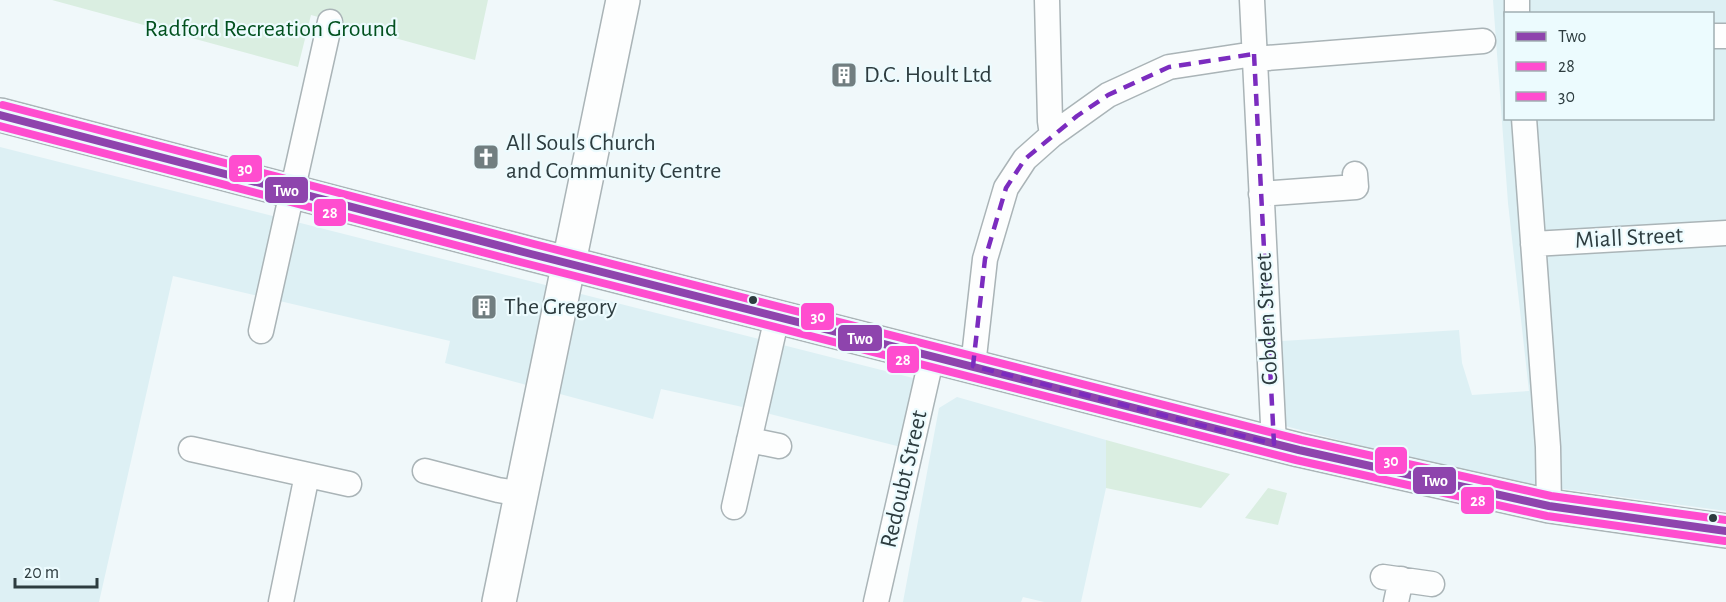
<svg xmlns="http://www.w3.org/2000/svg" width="1726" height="602" font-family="'Alegreya Sans',sans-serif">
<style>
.built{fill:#ddf0f4;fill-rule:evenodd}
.green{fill:#daeee1}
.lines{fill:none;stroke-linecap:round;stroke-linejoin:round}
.minor-casing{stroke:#aab4b7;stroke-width:27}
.primary-casing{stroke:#aab4b7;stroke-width:36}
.minor{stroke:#fdfefe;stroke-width:24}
.primary{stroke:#fdfefe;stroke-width:33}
.bus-1-casing{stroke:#ecfbfe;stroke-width:12}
.bus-2-casing{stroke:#ecfbfe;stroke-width:12}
.bus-3-casing{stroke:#ecfbfe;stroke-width:12}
.bus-1{stroke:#8e44ad;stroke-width:8}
.bus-2{stroke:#ff4dcf;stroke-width:8}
.bus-3{stroke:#ff4dcf;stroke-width:8}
.marked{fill:none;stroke:#7b2cbf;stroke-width:4.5;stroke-dasharray:12 8;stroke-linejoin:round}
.bus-dot{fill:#2d3c3f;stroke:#ecfbfe;stroke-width:2}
.labels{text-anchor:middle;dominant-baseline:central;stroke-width:4.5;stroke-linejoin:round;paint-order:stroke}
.park-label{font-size:24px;fill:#02511f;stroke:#ecfbfe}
.poi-label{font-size:24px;fill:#2d3c3f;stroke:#ecfbfe;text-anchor:start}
.street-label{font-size:24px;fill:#2d3c3f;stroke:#ecfbfe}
.line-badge{stroke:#ecfbfe;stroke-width:2}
.badge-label{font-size:16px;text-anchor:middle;font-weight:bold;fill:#fff}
</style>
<rect width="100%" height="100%" fill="#f0f8fa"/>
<!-- built -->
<path class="built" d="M 1493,0 L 1726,0 L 1726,511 L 1489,479 L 1285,426 L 1282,341 L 1459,330 L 1462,363 L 1472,395 L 1529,391 L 1508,203 ZM 1506,14 L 1712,14 L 1712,118 L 1506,118 Z
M 0,147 L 921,380 L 905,448 L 738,406 L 661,389 L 653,419 L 445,363 L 450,341 L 173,276 L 99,602 L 0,602 Z
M 957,397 L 1106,440 L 1106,488 L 1081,602 L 1044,602 L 1023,597 L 1021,602 L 903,602 L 939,408 Z"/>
<!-- green -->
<path class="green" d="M 52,0 L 488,0 L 475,60 L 311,15 L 298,67 Z
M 1106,440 L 1230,474 L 1201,508 L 1106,488 Z
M 1268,488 L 1287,493 L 1278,525 L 1245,518 Z"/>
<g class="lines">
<defs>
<path id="minor" d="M 1047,0 L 1050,121 L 1052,135
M 1252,0 L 1274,444
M 1517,0 L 1517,14
M 1712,36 L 1726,36
M 1255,59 L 1483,41
M 1524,118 L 1548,447 L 1549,506
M 1261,194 L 1356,187 L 1355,174
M 1533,244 L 1726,233
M 261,331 L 330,22
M 973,366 L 985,259 L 1006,188 L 1025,159 L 1052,135 L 1108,95 L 1169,67 L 1254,54
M 749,440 L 779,446
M 191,449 L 349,484
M 425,471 L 498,490 L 522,494
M 734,507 L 777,317
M 1383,577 L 1432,584
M 281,602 L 307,475
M 876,602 L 932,356
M 1396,602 L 1401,579"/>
<path id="primary" d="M 0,115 L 531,254 L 1299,450 L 1549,506 L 1726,531
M 499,602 L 623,0"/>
</defs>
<!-- minor casing -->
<use href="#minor" class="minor-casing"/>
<!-- primary casing -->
<use href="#primary" class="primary-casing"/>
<!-- minor -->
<use href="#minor" class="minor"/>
<!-- primary -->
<use href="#primary" class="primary"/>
<defs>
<path id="bus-1" d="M 0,115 L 531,254 L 1299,450 L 1549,506 L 1726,531"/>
<path id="bus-2" d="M 0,126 L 528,264 L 1296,460 L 1547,516 L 1725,541"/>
<path id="bus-3" d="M 3,105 L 534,244 L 1301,440 L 1551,496 L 1726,520"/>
</defs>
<!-- bus-1 casing -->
<use href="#bus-1" class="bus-1-casing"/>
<!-- bus-2 casing -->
<use href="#bus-2" class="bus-2-casing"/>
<!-- bus-3 casing -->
<use href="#bus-3" class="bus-3-casing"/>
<!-- bus-1 -->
<use href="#bus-1" class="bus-1"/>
<!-- bus-2 -->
<use href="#bus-2" class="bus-2"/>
<!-- bus-3 -->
<use href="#bus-3" class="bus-3"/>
</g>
<!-- marked area -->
<path class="marked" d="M 1254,54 L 1274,444 L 973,366 L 985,259 L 1006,188 L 1025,159 L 1077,116 L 1108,95 L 1169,67 Z"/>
<!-- icons -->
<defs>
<symbol id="building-square" viewBox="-11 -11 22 22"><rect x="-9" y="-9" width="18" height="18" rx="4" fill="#717e80" stroke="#ecfbfe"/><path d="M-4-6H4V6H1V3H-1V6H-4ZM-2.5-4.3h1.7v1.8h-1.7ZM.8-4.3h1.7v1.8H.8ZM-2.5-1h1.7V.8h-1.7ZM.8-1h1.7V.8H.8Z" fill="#fff"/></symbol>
<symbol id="church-square" viewBox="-11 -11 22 22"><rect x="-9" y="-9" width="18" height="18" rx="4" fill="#717e80" stroke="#ecfbfe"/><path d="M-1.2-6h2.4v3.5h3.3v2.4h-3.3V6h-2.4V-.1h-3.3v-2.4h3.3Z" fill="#fff"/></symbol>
</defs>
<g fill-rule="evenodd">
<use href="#building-square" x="829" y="60" width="30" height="30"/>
<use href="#church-square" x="471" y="142" width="30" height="30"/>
<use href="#building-square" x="469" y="292" width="30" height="30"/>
</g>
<!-- markers -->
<g class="bus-dot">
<circle cx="753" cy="300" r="5"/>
<circle cx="1713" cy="518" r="5"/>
</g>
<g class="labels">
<!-- park labels -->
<g class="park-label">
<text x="271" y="29">Radford Recreation Ground</text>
</g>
<!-- poi labels -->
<g class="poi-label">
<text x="864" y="75">D.C. Hoult Ltd</text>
<text x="506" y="143">All Souls Church<tspan x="506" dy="28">and Community Centre</tspan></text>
<text x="504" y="307">The Gregory</text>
</g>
<!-- street labels -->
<g class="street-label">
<text transform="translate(1629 238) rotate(-3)">Miall Street</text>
<text transform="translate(1267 319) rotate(-93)">Cobden Street</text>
<text transform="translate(904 479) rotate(-77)">Redoubt Street</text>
</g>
</g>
<g class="line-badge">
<rect x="228" y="154" width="35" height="29" rx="6" fill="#ff4dcf"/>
<rect x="264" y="176" width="45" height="28" rx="6" fill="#8e44ad"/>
<rect x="313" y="198" width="34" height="29" rx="6" fill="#ff4dcf"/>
<rect x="800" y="302" width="35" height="29" rx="6" fill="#ff4dcf"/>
<rect x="837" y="324" width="46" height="28" rx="6" fill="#8e44ad"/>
<rect x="886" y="345" width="34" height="29" rx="6" fill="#ff4dcf"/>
<rect x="1374" y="446" width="34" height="29" rx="6" fill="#ff4dcf"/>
<rect x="1412" y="466" width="45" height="29" rx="6" fill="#8e44ad"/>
<rect x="1460" y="486" width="35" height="29" rx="6" fill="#ff4dcf"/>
</g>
<g class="badge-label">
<text x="245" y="174">30</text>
<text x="286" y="196">Two</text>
<text x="330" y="218">28</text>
<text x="818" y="322">30</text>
<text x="860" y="344">Two</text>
<text x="903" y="365">28</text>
<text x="1391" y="466">30</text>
<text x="1435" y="486">Two</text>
<text x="1478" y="506">28</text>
</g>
<!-- legend -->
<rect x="1504" y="12" width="210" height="108" fill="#ecfbfe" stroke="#a0afb2" stroke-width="1.5"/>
<rect x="1516" y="32" width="30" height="9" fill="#8e44ad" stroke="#a0afb2" stroke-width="1.5"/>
<text x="1558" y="42" font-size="18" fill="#2d3c3f">Two</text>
<rect x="1516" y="62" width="30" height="9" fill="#ff4dcf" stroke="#a0afb2" stroke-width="1.5"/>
<text x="1558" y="72" font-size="18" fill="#2d3c3f">28</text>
<rect x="1516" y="92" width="30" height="9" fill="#ff4dcf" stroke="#a0afb2" stroke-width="1.5"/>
<text x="1558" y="102" font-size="18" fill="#2d3c3f">30</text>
<!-- scale -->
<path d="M15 578v9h82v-9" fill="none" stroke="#2d3c3f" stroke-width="3"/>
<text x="24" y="578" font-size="18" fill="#2d3c3f" stroke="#ecfbfe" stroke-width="4.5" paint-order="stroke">20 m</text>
</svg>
